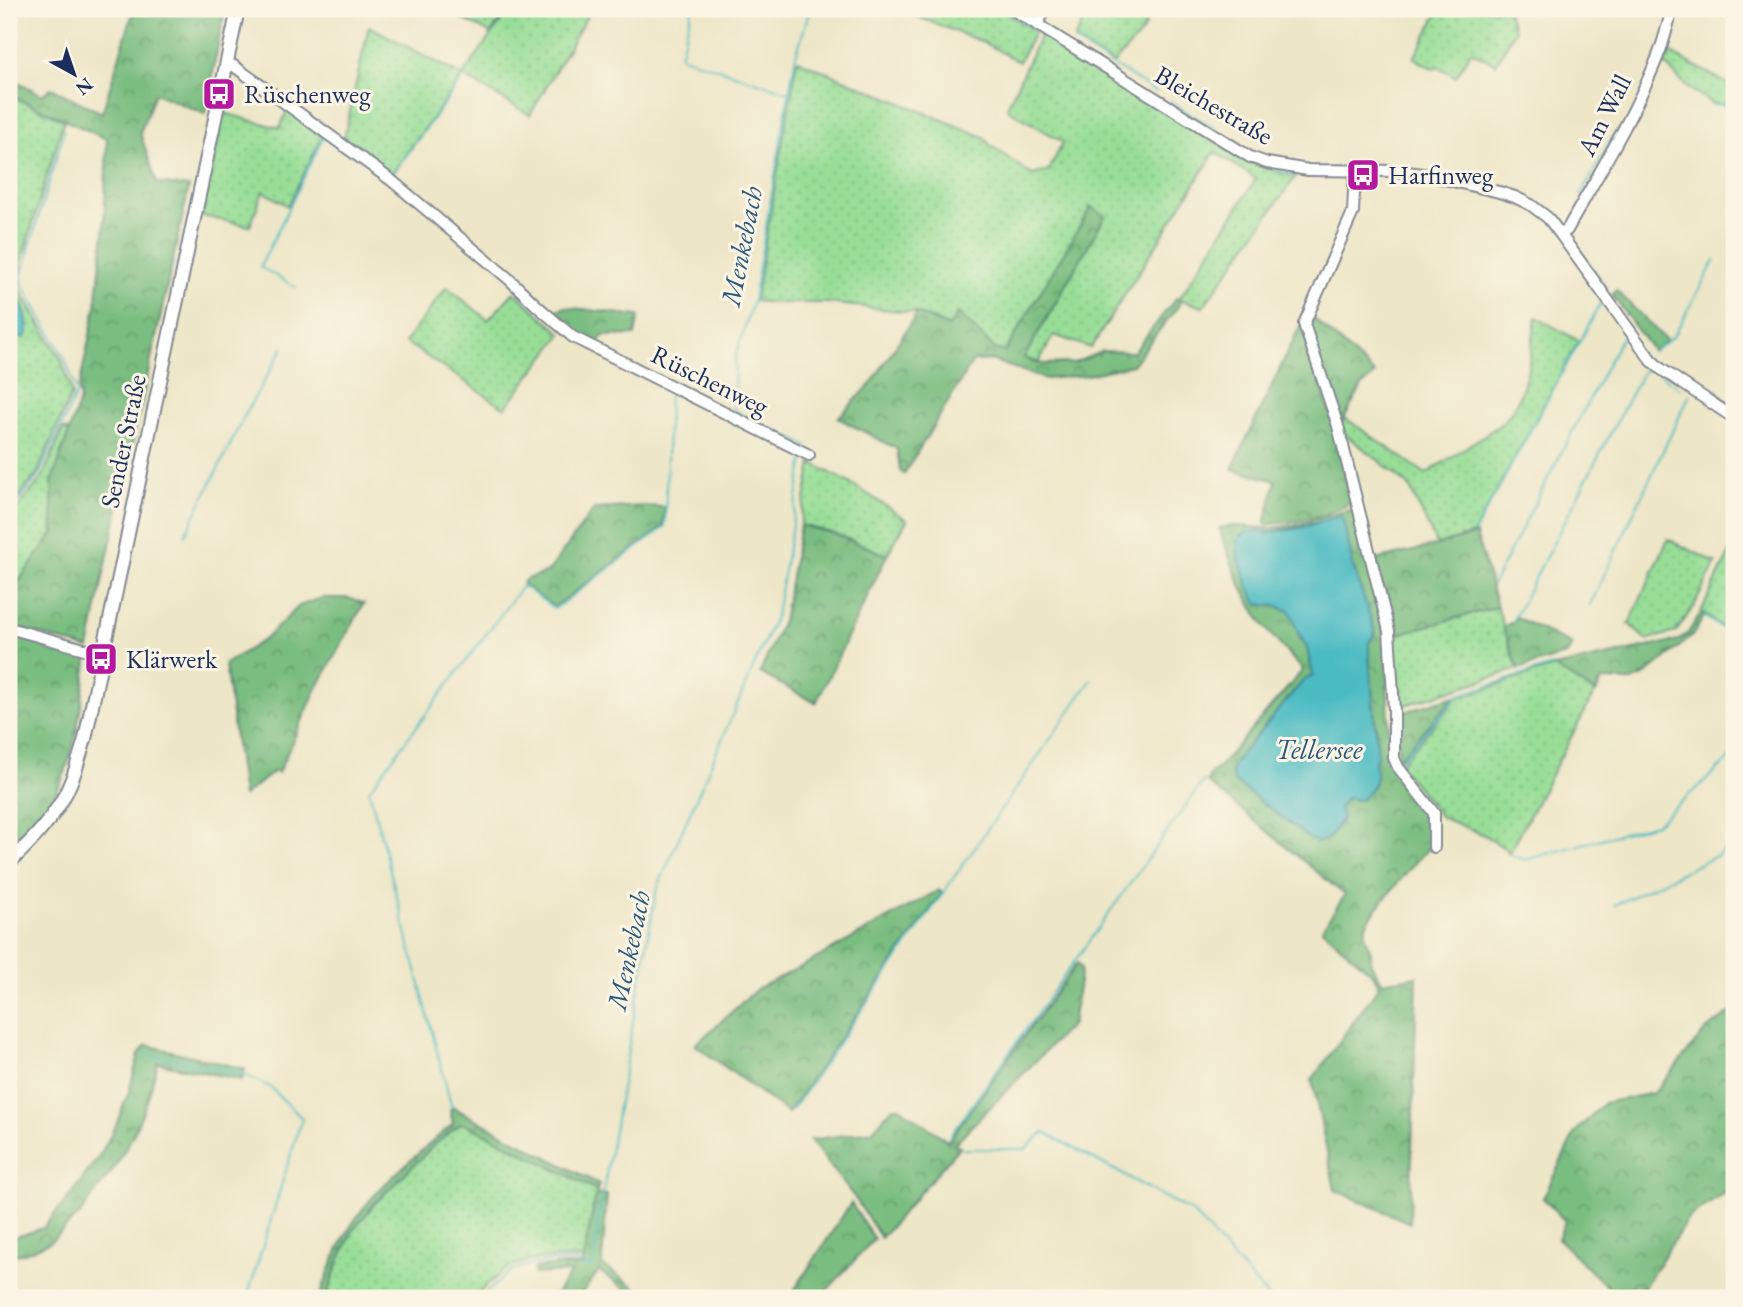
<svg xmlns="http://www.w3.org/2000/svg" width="1743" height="1307" font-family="'EB Garamond',serif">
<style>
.grass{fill:url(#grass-dots);stroke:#5a867a;stroke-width:2}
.forest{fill:url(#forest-crowns);stroke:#4a766f;stroke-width:2;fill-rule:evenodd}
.water{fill:#4cbbc2;stroke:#347590;stroke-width:2}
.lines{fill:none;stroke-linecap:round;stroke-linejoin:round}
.stream{stroke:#4cbbc2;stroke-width:2}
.minor-casing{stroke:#848a92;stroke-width:14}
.major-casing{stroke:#848a92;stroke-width:16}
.minor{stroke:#fff;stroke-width:10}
.major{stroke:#fff;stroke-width:12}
.labels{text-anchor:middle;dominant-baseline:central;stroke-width:6;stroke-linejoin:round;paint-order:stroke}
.poi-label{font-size:26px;fill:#1b2f5e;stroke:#fcf5e5;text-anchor:start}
.street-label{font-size:26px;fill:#1b2f5e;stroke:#fcf5e5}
.water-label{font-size:28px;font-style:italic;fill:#2a597c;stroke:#fcf5e5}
</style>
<defs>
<pattern id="grass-dots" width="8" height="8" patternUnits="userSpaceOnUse" patternTransform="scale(1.75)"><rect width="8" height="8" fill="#98de97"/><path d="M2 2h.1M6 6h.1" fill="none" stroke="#82bf85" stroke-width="1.8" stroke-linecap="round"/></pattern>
<pattern id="forest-crowns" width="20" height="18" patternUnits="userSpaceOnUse" patternTransform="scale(1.75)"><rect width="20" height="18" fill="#7abd80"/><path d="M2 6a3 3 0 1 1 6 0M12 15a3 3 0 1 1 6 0" fill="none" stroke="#639a6c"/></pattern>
</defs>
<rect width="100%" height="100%" fill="#fcf5e5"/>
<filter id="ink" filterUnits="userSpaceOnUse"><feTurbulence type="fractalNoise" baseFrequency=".0143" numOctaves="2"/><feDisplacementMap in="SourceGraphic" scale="14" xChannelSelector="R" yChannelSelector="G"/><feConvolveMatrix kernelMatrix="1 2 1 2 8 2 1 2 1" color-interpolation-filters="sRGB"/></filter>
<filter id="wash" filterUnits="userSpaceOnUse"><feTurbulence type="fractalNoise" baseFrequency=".00686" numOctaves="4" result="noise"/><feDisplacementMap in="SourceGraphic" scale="28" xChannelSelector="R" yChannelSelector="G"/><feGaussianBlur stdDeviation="1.57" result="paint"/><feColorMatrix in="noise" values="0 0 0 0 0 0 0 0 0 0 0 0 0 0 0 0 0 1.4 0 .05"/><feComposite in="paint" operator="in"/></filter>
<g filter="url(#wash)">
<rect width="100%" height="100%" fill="#ede6c7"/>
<!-- grass -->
<path class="grass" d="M 446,9 L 508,9 L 490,34 L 485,30 L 445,11 Z
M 510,9 L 591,9 L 530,115 L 463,76 L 390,176 L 343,142 L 369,26 L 462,76 Z
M 897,9 L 999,9 L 1035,31 L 1019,62 L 983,42 Z
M 1089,9 L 1128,9 L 1128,13 L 1146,24 L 1141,34 L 1113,64 L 1074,40 Z
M 1440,9 L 1506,9 L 1515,30 L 1496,64 L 1471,51 L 1456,77 L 1437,66 L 1434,69 L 1414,58 Z
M 1043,34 L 1245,161 L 1280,173 L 1296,176 L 1203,307 L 1179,299 L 1256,179 L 1215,152 L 1091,348 L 1054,335 L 1038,363 L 1024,358 L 1105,216 L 1091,208 L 1005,353 L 995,350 L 958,313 L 949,327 L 917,313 L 827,303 L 774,303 L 755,301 L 797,60 L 984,137 L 990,145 L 1032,175 L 1049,171 L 1063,142 L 1007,109 L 1007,107 L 1040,36 Z
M 1669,52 L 1734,87 L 1734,110 L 1724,104 L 1711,103 L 1690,89 L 1664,64 Z
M 9,95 L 64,120 L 15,282 L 61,359 L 72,393 L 37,474 L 9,509 Z
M 287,110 L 323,135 L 288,206 L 263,191 L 250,226 L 202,216 L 224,113 L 280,128 Z
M 447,287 L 488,320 L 514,292 L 562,334 L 505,408 L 405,342 Z
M 1536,317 L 1579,341 L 1473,534 L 1437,545 L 1409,486 L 1377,459 L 1343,433 L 1341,424 L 1345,418 L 1426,474 L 1501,424 C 1529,396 1530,354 1536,317 Z
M 63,429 L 69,431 L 52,482 L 53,534 L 9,595 L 9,519 L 43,476 Z
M 812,463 L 857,487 L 907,520 L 887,555 L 835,534 L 800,525 Z
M 1668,539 L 1716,563 L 1694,606 L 1676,632 L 1646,640 L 1629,624 Z
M 1734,544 L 1734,636 L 1701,612 Z
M 1497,607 L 1518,669 L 1405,705 L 1402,705 L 1398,699 L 1394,635 Z
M 1554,667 L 1595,692 L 1510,852 L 1507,854 L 1509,851 L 1484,835 L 1441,817 L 1399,765 L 1457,698 Z
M 460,1124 L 466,1124 L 597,1190 L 583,1259 C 564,1257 522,1258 507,1269 C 495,1277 484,1289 473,1298 L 326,1298 L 337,1265 L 352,1232 L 375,1203 L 432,1147 Z"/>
<!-- forest -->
<path class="forest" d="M 134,9 L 225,9 L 205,114 L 155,93 L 140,133 L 157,183 L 189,187 L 104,573 L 89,649 L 9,625 L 9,595 L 53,534 L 52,482 L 80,399 L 79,388 L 96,306 L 104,232 L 107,139 L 9,95 L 9,77 L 42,95 L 51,88 L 102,113 Z
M 1091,207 L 1105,216 L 1024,358 L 1042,364 L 1074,363 L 1103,351 L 1134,352 L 1176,298 L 1182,301 L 1132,365 L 1087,375 L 1046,379 L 991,360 L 973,361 L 904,474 L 900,471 L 897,449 L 838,418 L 871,384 L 917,313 L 949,327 L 958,313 L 995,349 L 1005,352 Z
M 1616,290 L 1667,341 L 1653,351 L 1612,295 Z
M 565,307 L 639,316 L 635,335 L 603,336 L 595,346 L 549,313 Z
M 1311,316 L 1375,374 L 1362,386 L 1341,424 L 1307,325 Z
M 1301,324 L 1334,426 L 1352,502 C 1334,515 1288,524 1265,524 L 1276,481 L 1232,469 Z
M 645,506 L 665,507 L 663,527 L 554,607 L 522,584 L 526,579 L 548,572 L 594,509 Z
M 1354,509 L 1386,637 L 1390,759 L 1429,812 L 1431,838 L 1429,840 L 1429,849 C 1419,857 1368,916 1366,926 C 1363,939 1368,942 1371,952 C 1372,956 1370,960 1371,963 C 1373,967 1379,976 1382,982 L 1417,976 L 1410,1223 L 1335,1190 L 1312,1080 L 1379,986 L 1374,975 L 1322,929 L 1345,895 L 1207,782 L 1210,774 L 1220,766 L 1303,670 C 1291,656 1277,643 1266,628 C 1244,598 1231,563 1219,528 C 1237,523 1255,529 1274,528 C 1300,525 1328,515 1354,509 ZM 1343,518 L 1353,566 L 1375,631 L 1374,636 L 1369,642 L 1369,655 L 1377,746 L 1376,761 L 1357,800 L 1348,798 L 1339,808 L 1342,819 L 1329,838 L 1310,839 L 1234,781 L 1232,772 L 1237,759 L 1303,681 L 1313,675 L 1307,648 L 1298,633 L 1290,611 L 1276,606 L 1258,604 L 1242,567 L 1237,548 L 1251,531 L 1268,533 Z
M 800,525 L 835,534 L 887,555 L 816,703 L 760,673 L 784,617 Z
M 1476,534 L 1497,607 L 1394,635 L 1376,560 L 1437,545 Z
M 322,598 L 348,598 L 364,603 L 317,688 L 278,773 L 274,771 L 243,796 L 225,664 L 265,639 L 299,606 Z
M 1701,613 L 1705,615 L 1692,636 L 1644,676 L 1632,681 L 1602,680 L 1596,693 L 1554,667 L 1679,640 L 1688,633 Z
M 1516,617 L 1572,645 L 1567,655 L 1554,658 L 1518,669 L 1503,627 L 1513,622 Z
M 9,632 L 88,654 C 80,710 77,773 38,819 C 30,828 18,835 9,843 L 9,784 L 15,777 L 9,774 Z
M 1455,696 L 1398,760 L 1398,714 Z
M 939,890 L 942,893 L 788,1113 L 695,1045 L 758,988 L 799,968 Z
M 1077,963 L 1081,969 L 1072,1024 L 954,1144 L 960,1146 L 881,1238 L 855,1198 L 810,1140 L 872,1131 L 893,1107 L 899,1107 L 948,1141 Z
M 1734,1010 L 1734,1187 L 1689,1217 L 1637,1298 L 1619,1298 L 1558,1239 L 1565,1221 L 1543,1198 L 1576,1131 L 1604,1103 L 1654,1093 L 1706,1030 Z
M 146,1045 L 245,1069 L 242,1080 L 158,1063 L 147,1101 L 134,1133 L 117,1164 L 80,1214 L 50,1242 L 23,1254 L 9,1255 L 9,1239 L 43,1228 L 66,1201 L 101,1153 L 116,1125 L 129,1091 L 139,1054 Z
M 454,1108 L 599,1184 L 597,1190 L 466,1124 L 460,1124 L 432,1147 L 375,1203 L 352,1232 L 337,1265 L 326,1298 L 319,1298 C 327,1276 335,1254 347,1233 C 369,1192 418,1154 453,1124 L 450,1109 Z
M 596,1194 L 607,1195 L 602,1265 L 651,1298 L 639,1298 L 599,1271 L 578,1298 L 553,1298 L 571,1272 L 534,1274 L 535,1268 L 561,1265 L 582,1266 Z
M 851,1203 L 874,1239 L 820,1298 L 789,1298 Z"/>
<!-- water -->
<path class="water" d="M 9,284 C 18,296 34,322 25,338 L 9,334 Z
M 1340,516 L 1343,519 L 1353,566 L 1375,631 L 1374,636 L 1369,642 L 1369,655 L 1377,746 L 1377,756 L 1374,765 C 1381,779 1371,790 1361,800 L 1347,798 L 1339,808 L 1342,818 L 1329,838 L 1318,843 L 1310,839 L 1234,781 L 1231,772 L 1237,759 L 1303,681 L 1313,675 L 1307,648 L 1298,633 L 1290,611 L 1276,606 L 1258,604 C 1251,596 1237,558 1237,547 C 1237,543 1239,539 1240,536 L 1251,531 L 1268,533 L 1300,528 Z"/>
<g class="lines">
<!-- stream -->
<path class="stream" d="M 692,9 L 680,56 L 788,92
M 1002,9 L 1033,29
M 1074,41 L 1156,92
M 1170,101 L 1219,131
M 1712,105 L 1725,105 L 1734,111
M 1265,168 L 1296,175 L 1350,176
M 393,174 L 463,78
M 1732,174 L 1734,170
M 1580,196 L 1615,134
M 1571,232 L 1571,238 L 1607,289
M 296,287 L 260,267 L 324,136
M 1653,351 L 1669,340 L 1676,332 L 1715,260
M 806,448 L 807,446 L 800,442 L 734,411 L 735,358 L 753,301 L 795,59 L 810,9
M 9,514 L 39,475 L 77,392 L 64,357 L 22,284 L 21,276 L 64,131
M 1474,533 L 1602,301 L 1601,300
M 185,535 L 248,409 L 283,348
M 1493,584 L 1619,342 L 1625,335 C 1643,359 1654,371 1680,388
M 1590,605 L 1690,394
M 1704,616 L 1734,637
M 1513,620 L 1642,373 L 1649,365
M 1401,759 L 1458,695 L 1552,666
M 1512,855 L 1525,860 L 1656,824 L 1734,755
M 1615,905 L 1718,855 L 1734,843
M 147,1054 L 245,1075 L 270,1087 L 302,1118 L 247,1298
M 452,1108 L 369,790 L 520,589 L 523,586 L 555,609 L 665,527 L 669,392
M 793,1109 L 1092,679
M 949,1137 L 1204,780
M 962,1149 L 1025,1149 L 1044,1132 L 1192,1212 L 1269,1298
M 481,1298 C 490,1290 500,1279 510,1272 C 522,1264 561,1259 576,1262 C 581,1263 585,1266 591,1267 L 594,1264 L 598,1221 L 655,898 L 659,884 L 776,615 L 804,459
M 1067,1298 L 1085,1291 L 1093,1298"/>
</g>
</g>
<g filter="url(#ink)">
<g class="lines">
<defs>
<path id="minor" d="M 1012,9 L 1250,157 L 1267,163 L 1308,170 L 1398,171 L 1423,174 L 1499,192 L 1515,197 L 1531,205 L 1548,218 L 1561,235 L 1651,360 L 1661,369 L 1734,418
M 1037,25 L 1045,9
M 227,63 L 234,66 L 391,180 L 509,279 L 536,305 L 573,337 L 809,455
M 1355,170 L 1353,212 L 1304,324 L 1338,426 L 1389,631 L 1394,710 L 1394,758 L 1398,767 L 1434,813 L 1434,847
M 1561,235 L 1567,230 C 1599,173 1634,116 1658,56 C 1664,41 1668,24 1672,9
M 9,628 L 102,654"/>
<path id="major" d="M 9,863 C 27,845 46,827 59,805 C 72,785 78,762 85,739 L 238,9"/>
</defs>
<!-- minor casing -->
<use href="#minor" class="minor-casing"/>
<!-- major casing -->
<use href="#major" class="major-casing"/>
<!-- minor -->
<use href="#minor" class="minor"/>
<!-- major -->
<use href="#major" class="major"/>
</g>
</g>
<!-- icons -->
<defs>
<symbol id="bus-square" viewBox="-11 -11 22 22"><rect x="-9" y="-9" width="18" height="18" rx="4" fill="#b5179e" stroke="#fcf5e5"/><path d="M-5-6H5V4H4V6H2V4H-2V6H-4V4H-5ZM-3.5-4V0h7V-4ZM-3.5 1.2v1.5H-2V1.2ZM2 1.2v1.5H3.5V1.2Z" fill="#fff"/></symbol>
</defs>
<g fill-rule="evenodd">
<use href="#bus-square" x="200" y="75" width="38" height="38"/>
<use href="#bus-square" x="1344" y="156" width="38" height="38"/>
<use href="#bus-square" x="82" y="640" width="38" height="38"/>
</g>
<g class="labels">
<!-- poi labels -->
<g class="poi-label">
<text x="244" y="94">Rüschenweg</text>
<text x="1388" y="175">Harfinweg</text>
<text x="126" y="659">Klärwerk</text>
</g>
<!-- street labels -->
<g class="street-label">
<text transform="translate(1214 105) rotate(30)">Bleichestraße</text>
<text transform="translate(1604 115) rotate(-63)">Am Wall</text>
<text transform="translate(710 380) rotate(26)">Rüschenweg</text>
<text transform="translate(123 441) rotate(-78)">Sender Straße</text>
</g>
<!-- water labels -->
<g class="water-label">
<text transform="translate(741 246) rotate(-79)">Menkebach</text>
<text x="1319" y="749">Tellersee</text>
<text transform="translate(628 950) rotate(-78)">Menkebach</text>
</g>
</g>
<!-- margin -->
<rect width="1743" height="1307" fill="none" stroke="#fcf5e5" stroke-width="35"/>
<!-- north arrow -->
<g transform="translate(74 74) rotate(140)" stroke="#fcf5e5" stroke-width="5" paint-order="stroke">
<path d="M0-5L12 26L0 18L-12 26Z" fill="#1b2f5e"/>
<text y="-10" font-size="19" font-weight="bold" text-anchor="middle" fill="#1b2f5e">N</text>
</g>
</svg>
